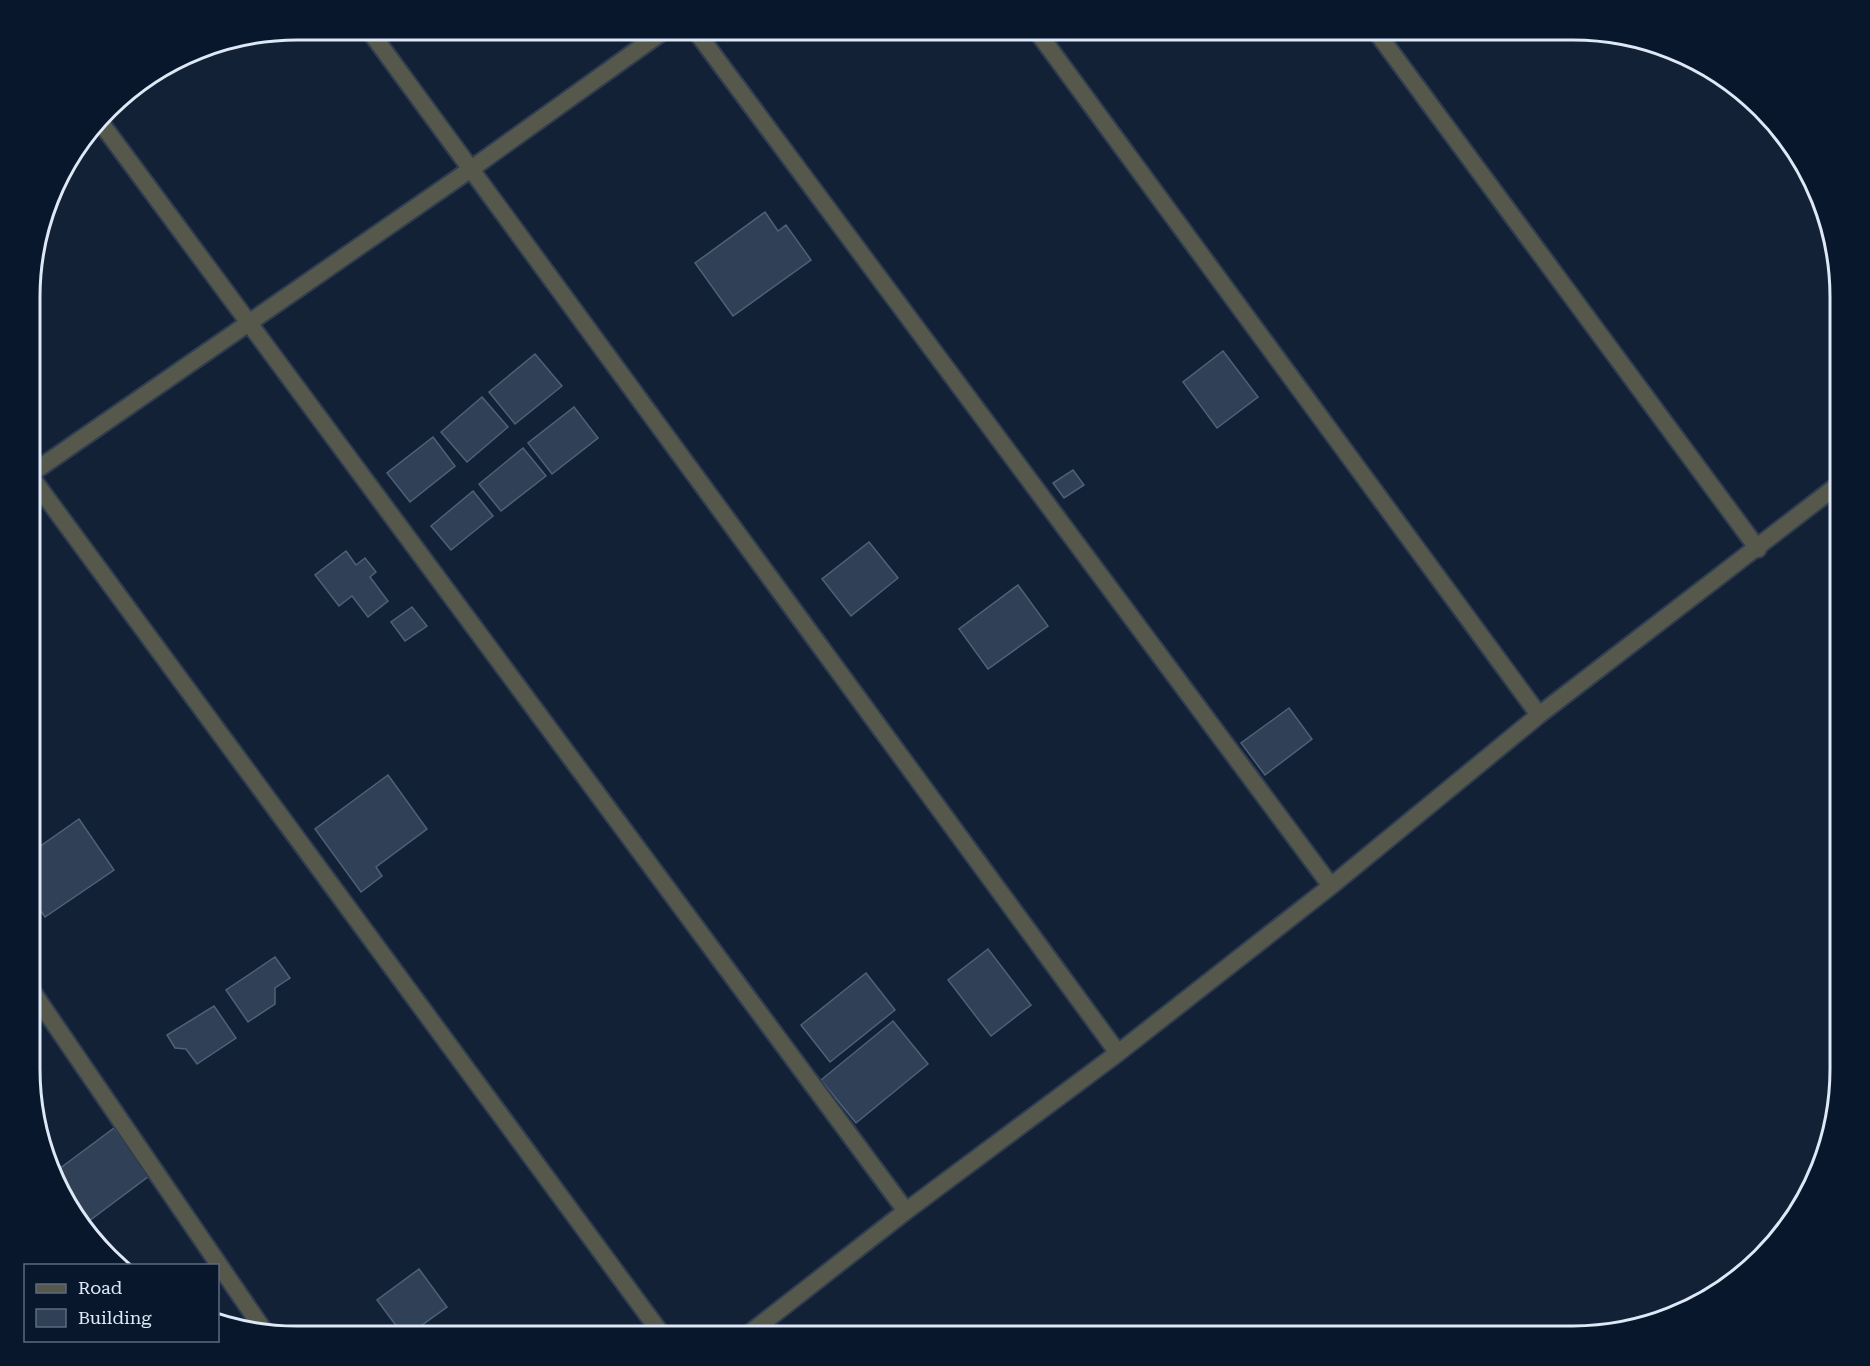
<svg xmlns="http://www.w3.org/2000/svg" width="1870" height="1366" font-family="'Roboto Serif',serif">
<style>
.building{fill:#304057;stroke:#4f6079;stroke-width:1.5}
.lines{fill:none;stroke-linecap:round;stroke-linejoin:round}
.minor-casing{stroke:#2f3d51;stroke-width:20}
.minor{stroke:#56584b;stroke-width:16}
.rim{fill:none;stroke:#dee8f7;stroke-width:3}
</style>
<rect width="100%" height="100%" fill="#122136"/>
<!-- building -->
<path class="building" d="M 1086,30 L 1104,30 L 1093,39 Z
M 765,212 L 778,231 L 786,225 L 811,260 L 733,316 L 695,263 Z
M 1223,351 L 1258,397 L 1217,428 L 1183,382 Z
M 535,354 L 562,386 L 515,424 L 489,392 Z
M 482,397 L 508,427 L 467,462 L 441,432 Z
M 574,407 L 598,438 L 552,474 L 528,443 Z
M 433,437 L 455,466 L 410,502 L 387,473 Z
M 523,448 L 546,476 L 501,511 L 479,484 Z
M 1073,470 L 1084,485 L 1064,498 L 1053,483 Z
M 473,491 L 493,516 L 451,550 L 431,526 Z
M 869,542 L 898,578 L 851,616 L 822,579 Z
M 346,551 L 356,565 L 365,558 L 376,572 L 370,577 L 388,601 L 368,617 L 352,596 L 339,606 L 315,575 Z
M 1018,585 L 1048,626 L 988,669 L 959,629 Z
M 412,607 L 427,626 L 405,641 L 391,622 Z
M 1289,708 L 1312,739 L 1265,775 L 1241,743 Z
M 388,775 L 427,829 L 376,867 L 382,876 L 361,892 L 315,829 Z
M 79,819 L 114,870 L 45,917 L 32,898 L 32,852 Z
M 988,949 L 1031,1005 L 991,1036 L 948,980 Z
M 275,957 L 290,978 L 275,988 L 275,1004 L 248,1022 L 226,990 Z
M 866,973 L 895,1010 L 830,1062 L 801,1025 Z
M 214,1006 L 236,1038 L 197,1064 L 186,1049 L 175,1048 L 167,1035 Z
M 893,1021 L 928,1064 L 856,1123 L 821,1080 Z
M 114,1128 L 149,1176 L 85,1224 L 66,1202 L 55,1172 Z
M 419,1269 L 447,1307 L 408,1335 L 403,1335 L 377,1300 Z"/>
<g class="lines">
<defs>
<path id="minor" d="M 369,30 L 1118,1053
M 695,30 L 1331,886
M 1036,30 L 1539,715
M 1375,30 L 1758,549
M 101,123 L 906,1211
M 32,473 L 471,169 L 665,30
M 32,478 L 663,1336
M 32,991 L 265,1332
M 746,1336 L 906,1211 L 1118,1053 L 1331,886 L 1539,715 L 1839,484"/>
</defs>
<!-- minor casing -->
<use href="#minor" class="minor-casing"/>
<!-- minor -->
<use href="#minor" class="minor"/>
</g>
<!-- crop -->
<path d="M0 0H1870V1366H0ZM297 40H1573A257 257 0 0 1 1830 297V1069A257 257 0 0 1 1573 1326H297A257 257 0 0 1 40 1069V297A257 257 0 0 1 297 40Z" fill="#09172c" fill-rule="evenodd"/>
<path class="rim" d="M297 40H1573A257 257 0 0 1 1830 297V1069A257 257 0 0 1 1573 1326H297A257 257 0 0 1 40 1069V297A257 257 0 0 1 297 40Z"/>
<!-- legend -->
<rect x="24" y="1264" width="195" height="78" fill="#09172c" stroke="#5e6b7d" stroke-width="1.5"/>
<rect x="36" y="1284" width="30" height="9" fill="#56584b" stroke="#5e6b7d" stroke-width="1.5"/>
<text x="78" y="1294" font-size="18" fill="#dee8f7">Road</text>
<rect x="36" y="1309" width="30" height="18" fill="#304057" stroke="#5e6b7d" stroke-width="1.5"/>
<text x="78" y="1324" font-size="18" fill="#dee8f7">Building</text>
</svg>
